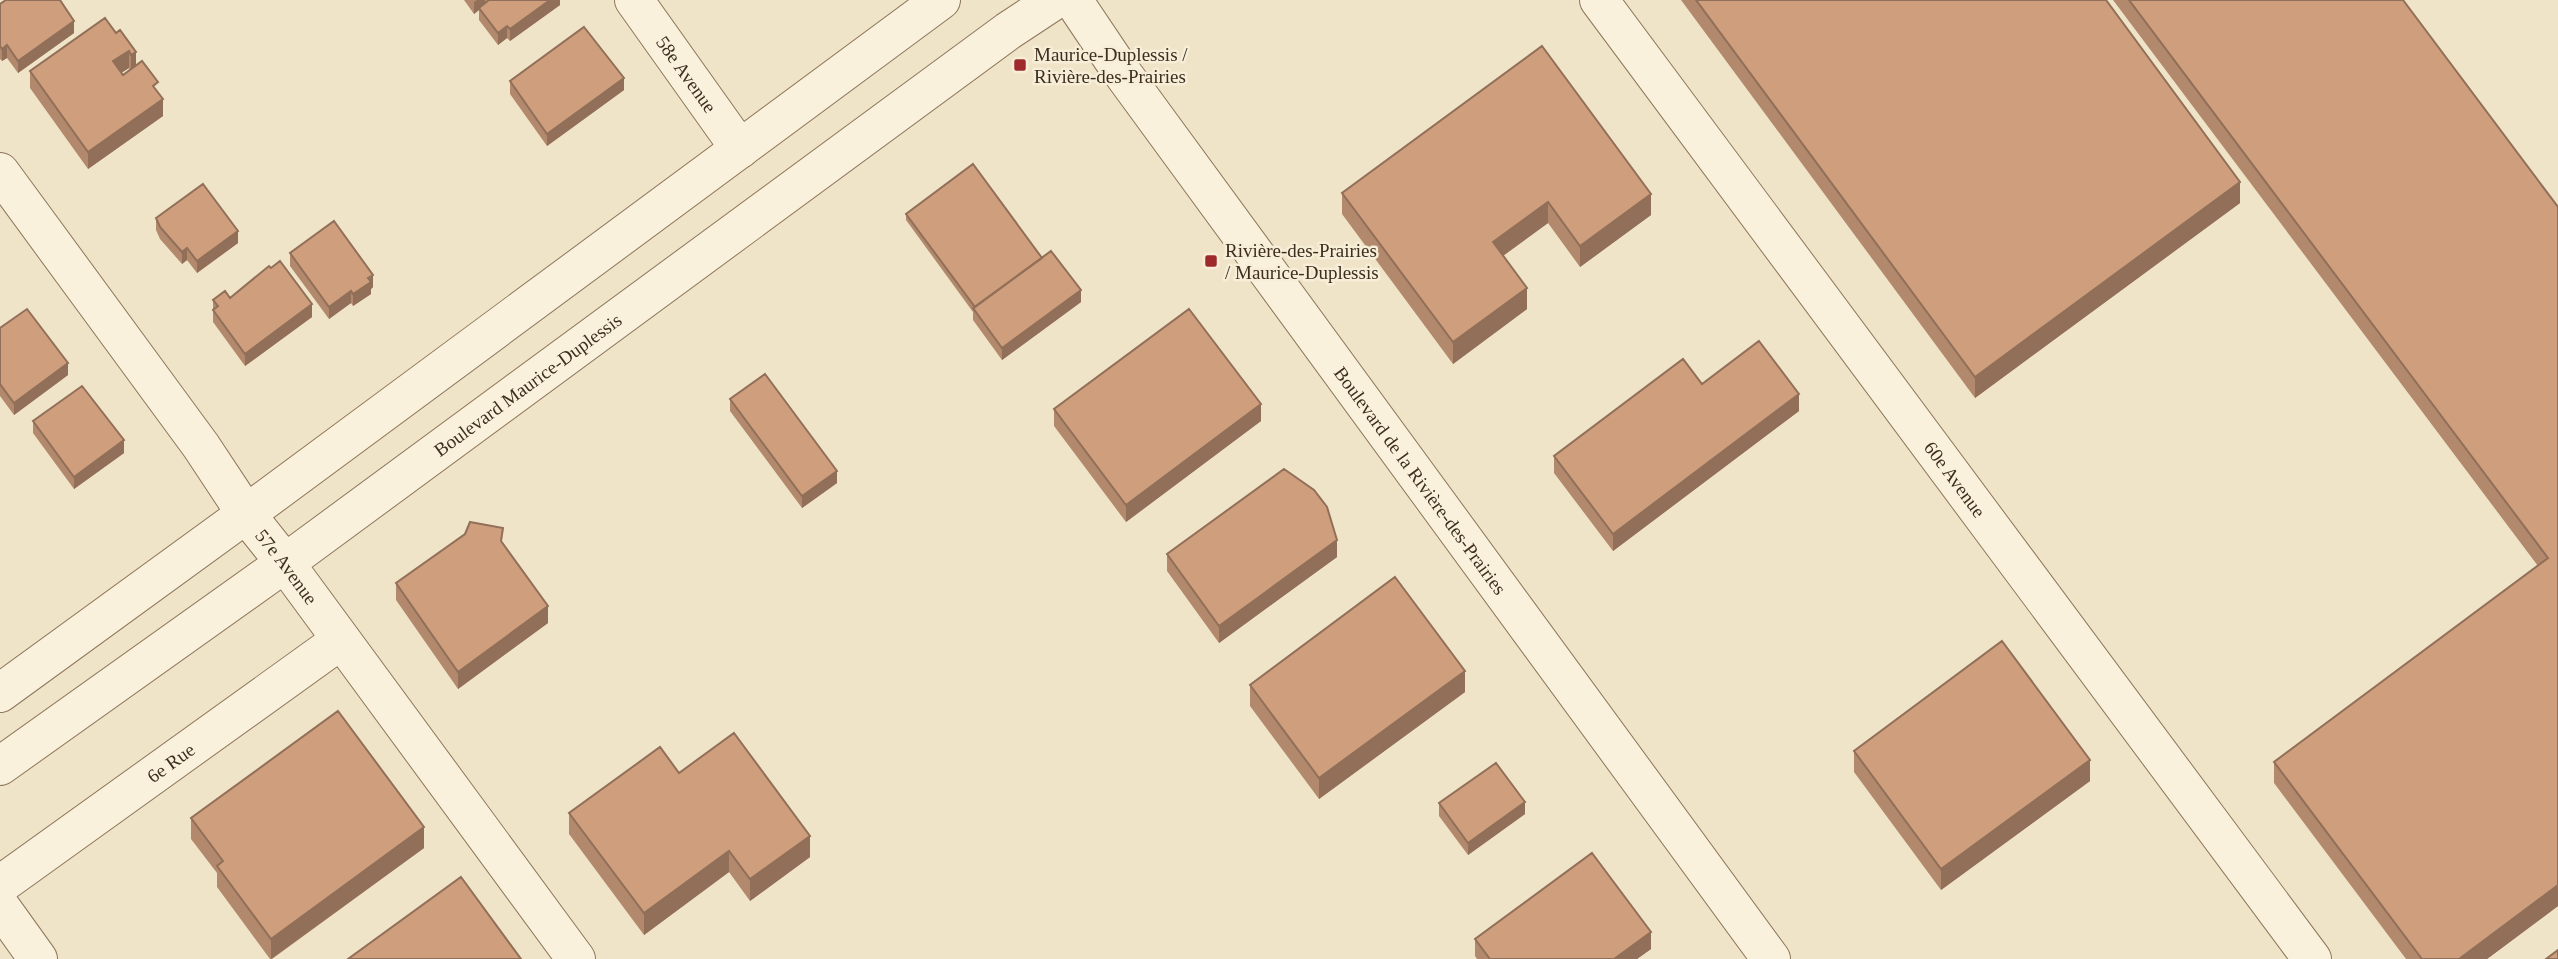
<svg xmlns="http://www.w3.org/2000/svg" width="2558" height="959" font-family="Georgia,serif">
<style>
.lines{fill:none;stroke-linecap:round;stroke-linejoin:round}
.minor-casing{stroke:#8d765c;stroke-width:40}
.minor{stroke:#faf1dc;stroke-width:38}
.wall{fill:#b2896c;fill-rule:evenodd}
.shaded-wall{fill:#916f58}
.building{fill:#cf9f7d;stroke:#916f58;stroke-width:2}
.poi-dot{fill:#9e2a2b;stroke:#f7eed8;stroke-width:2.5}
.labels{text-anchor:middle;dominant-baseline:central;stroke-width:5;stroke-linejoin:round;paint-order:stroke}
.poi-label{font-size:19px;fill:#3d2e20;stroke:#f7eed8;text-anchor:start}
.street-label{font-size:19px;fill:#3d2e20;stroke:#f7eed8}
</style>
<rect width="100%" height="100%" fill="#f0e4c8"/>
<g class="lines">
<defs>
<g id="minor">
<path id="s1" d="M 634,0 L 740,149"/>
<path id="s2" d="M 1073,0 L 1118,67 L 1771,959"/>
<path id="s3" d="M 1599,0 L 2312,959"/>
<path id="s4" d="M 0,172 L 201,446 L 246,514 L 285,563 L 576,959"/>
<path d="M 0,693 L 246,514 L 941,0"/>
<path id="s5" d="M 0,766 L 285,563 L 1008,31 L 1055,0"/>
<path id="s6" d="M 0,885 L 341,640"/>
<path d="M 0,906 L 38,959"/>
</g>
</defs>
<!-- minor casing -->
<use href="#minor" class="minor-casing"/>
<!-- minor -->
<use href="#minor" class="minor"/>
</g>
<!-- wall -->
<path class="wall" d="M 464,0 L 560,0 L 560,5 L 510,41 L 507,38 L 498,45 L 479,20 L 479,10 L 474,14 Z
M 1681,0 L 2106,0 L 2240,203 L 1975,398 Z
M 2113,0 L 2403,0 L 2558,207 L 2558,906 L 2487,959 L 2406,959 L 2274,783 L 2274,762 L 2538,566 Z
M 0,4 L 74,33 L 18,73 L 7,58 L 2,61 L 0,59 Z
M 120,30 L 136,65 L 158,92 L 163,116 L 88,169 L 30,88 L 30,71 L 116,33 ZM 129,68 L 130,70 L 123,75 L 121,73 Z
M 1542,46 L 1651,215 L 1580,267 L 1548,223 L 1503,256 L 1527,309 L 1453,364 L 1342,214 L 1342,193 Z
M 510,81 L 624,90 L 547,146 L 510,94 Z
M 906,214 L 1042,258 L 1081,302 L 1002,360 L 973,320 L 973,312 L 906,220 Z
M 156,218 L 238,243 L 197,273 L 187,260 L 182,264 L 160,239 L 156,230 Z
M 290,253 L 373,287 L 371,289 L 371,294 L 353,306 L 351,303 L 329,319 L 290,266 Z
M 230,298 L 312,317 L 245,366 L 213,322 L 213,300 Z
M 0,328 L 68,375 L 14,415 L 0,396 Z
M 1702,384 L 1799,411 L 1613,551 L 1554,473 L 1554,456 Z
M 730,399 L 837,483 L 802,508 L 730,411 Z
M 1054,409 L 1261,421 L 1126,522 L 1054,426 Z
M 33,421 L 124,453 L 74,489 L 33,433 Z
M 503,543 L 548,623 L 458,689 L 396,600 L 396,583 Z
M 1167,554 L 1337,557 L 1219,643 L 1167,571 Z
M 1250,685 L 1465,692 L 1319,799 L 1250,706 Z
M 1854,751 L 2090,781 L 1941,890 L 1854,772 Z
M 679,773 L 810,857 L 750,901 L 729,872 L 644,935 L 569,834 L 569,813 Z
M 1439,803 L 1525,814 L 1468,855 L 1439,816 Z
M 191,818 L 424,848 L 272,959 L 270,959 L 217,887 L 217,873 L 191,839 Z
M 1475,939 L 1651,949 L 1637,959 L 1477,959 L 1475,956 Z"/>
<!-- shaded-wall -->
<path class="shaded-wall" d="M 477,0 L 485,0 L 485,6 L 479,8 L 479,10 L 474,14 L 474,2 Z
M 550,0 L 560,0 L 560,5 L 510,41 L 510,29 Z
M 74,21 L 74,33 L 18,73 L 18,61 Z
M 507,26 L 507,38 L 498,45 L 498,33 Z
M 7,45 L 7,58 L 2,61 L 2,49 Z
M 129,51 L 129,68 L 113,78 L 113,61 Z
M 136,52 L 136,69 L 131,72 L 131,55 Z
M 624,78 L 624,90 L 547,146 L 547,134 Z
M 163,99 L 163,116 L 88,169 L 88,152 Z
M 2240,182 L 2240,203 L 1975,398 L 1975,377 Z
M 1651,194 L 1651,215 L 1580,267 L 1580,246 Z
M 1548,202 L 1548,223 L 1493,263 L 1493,242 Z
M 238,231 L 238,243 L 197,273 L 197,261 Z
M 187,248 L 187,260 L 182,264 L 182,252 Z
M 373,275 L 373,287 L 371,289 L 371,294 L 353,306 L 353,294 Z
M 1527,288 L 1527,309 L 1453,364 L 1453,342 Z
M 1081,290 L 1081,302 L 1002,360 L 1002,348 Z
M 351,291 L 351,303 L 329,319 L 329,307 Z
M 312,304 L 312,317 L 245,366 L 245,354 Z
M 68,363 L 68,375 L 14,415 L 14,403 Z
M 1799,394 L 1799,411 L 1613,551 L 1613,534 Z
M 1261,404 L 1261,421 L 1126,522 L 1126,505 Z
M 124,440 L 124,453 L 74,489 L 74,477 Z
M 837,471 L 837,483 L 802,508 L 802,496 Z
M 1337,540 L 1337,557 L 1219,643 L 1219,626 Z
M 548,606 L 548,623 L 458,689 L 458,672 Z
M 1465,671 L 1465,692 L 1319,799 L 1319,778 Z
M 2090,760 L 2090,781 L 1941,890 L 1941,869 Z
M 1525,802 L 1525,814 L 1468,855 L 1468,843 Z
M 424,827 L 424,848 L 271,959 L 271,939 Z
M 810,836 L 810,857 L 750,901 L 750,879 Z
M 729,851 L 729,872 L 644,935 L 644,913 Z
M 2558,885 L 2558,906 L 2487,959 L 2459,959 Z
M 1651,932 L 1651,949 L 1637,959 L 1614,959 Z"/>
<!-- building -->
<path class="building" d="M 6,0 L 60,0 L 74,21 L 18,61 L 7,45 L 2,49 L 0,46 L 0,4 Z
M 489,0 L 550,0 L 510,29 L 507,26 L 498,33 L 479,8 Z
M 1696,0 L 2106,0 L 2240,182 L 1975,377 Z
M 2129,0 L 2403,0 L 2558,207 L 2558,885 L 2459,959 L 2422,959 L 2274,762 L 2548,558 Z
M 105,18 L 116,33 L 120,30 L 136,52 L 131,55 L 129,51 L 113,61 L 123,75 L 142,61 L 158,82 L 153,86 L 163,99 L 88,152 L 30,71 Z
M 584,27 L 624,78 L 547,134 L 510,81 Z
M 1542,46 L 1651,194 L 1580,246 L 1548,202 L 1493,242 L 1527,288 L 1453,342 L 1342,193 Z
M 973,164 L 1042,258 L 975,307 L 906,214 Z
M 203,184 L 238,231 L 197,261 L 187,248 L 182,252 L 160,227 L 156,218 Z
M 334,221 L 373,275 L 368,278 L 371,282 L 353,294 L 351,291 L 329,307 L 290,253 Z
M 1051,251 L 1081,290 L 1002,348 L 973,308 Z
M 280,261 L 312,304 L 245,354 L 213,310 L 218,306 L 213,300 L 225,291 L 230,298 L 269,266 L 271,268 Z
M 27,309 L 68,363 L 14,403 L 0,384 L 0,328 Z
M 1189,309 L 1261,404 L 1126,505 L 1054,409 Z
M 1759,341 L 1799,394 L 1613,534 L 1554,456 L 1683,359 L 1702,384 Z
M 765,374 L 837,471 L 802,496 L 730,399 Z
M 82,386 L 124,440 L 74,477 L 33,421 Z
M 1284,469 L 1314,490 L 1327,507 L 1337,540 L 1219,626 L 1167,554 Z
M 470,522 L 503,528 L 501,541 L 548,606 L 458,672 L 396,583 L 465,534 Z
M 1395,577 L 1465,671 L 1319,778 L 1250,685 Z
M 2002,641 L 2090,760 L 1941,869 L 1854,751 Z
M 338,711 L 424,827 L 271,939 L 217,866 L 223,861 L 191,818 Z
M 734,733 L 810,836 L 750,879 L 729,851 L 644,913 L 569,813 L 660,747 L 679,773 Z
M 1496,763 L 1525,802 L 1468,843 L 1439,803 Z
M 1592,853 L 1651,932 L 1614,959 L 1490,959 L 1475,939 Z
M 461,877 L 521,959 L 348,959 Z
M 2558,950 L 2558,959 L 2546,959 Z"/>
<!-- markers -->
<g class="poi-dot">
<rect x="1013" y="58" width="14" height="14" rx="3.5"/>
<rect x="1204" y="254" width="14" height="14" rx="3.5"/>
</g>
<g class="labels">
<!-- poi labels -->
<g class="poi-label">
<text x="1034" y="54">Maurice-Duplessis /<tspan x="1034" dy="22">Rivière-des-Prairies</tspan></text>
<text x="1225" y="250">Rivière-des-Prairies<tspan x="1225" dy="22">/ Maurice-Duplessis</tspan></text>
</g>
<!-- street labels -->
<g class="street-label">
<text stroke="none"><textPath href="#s1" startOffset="91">58e Avenue</textPath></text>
<text stroke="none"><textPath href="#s5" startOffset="651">Boulevard Maurice-Duplessis</textPath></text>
<text stroke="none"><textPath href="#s3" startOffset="597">60e Avenue</textPath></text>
<text stroke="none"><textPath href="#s2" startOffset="593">Boulevard de la Rivière-des-Prairies</textPath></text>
<text stroke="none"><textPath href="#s4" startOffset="488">57e Avenue</textPath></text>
<text stroke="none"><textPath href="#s6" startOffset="210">6e Rue</textPath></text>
</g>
</g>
</svg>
